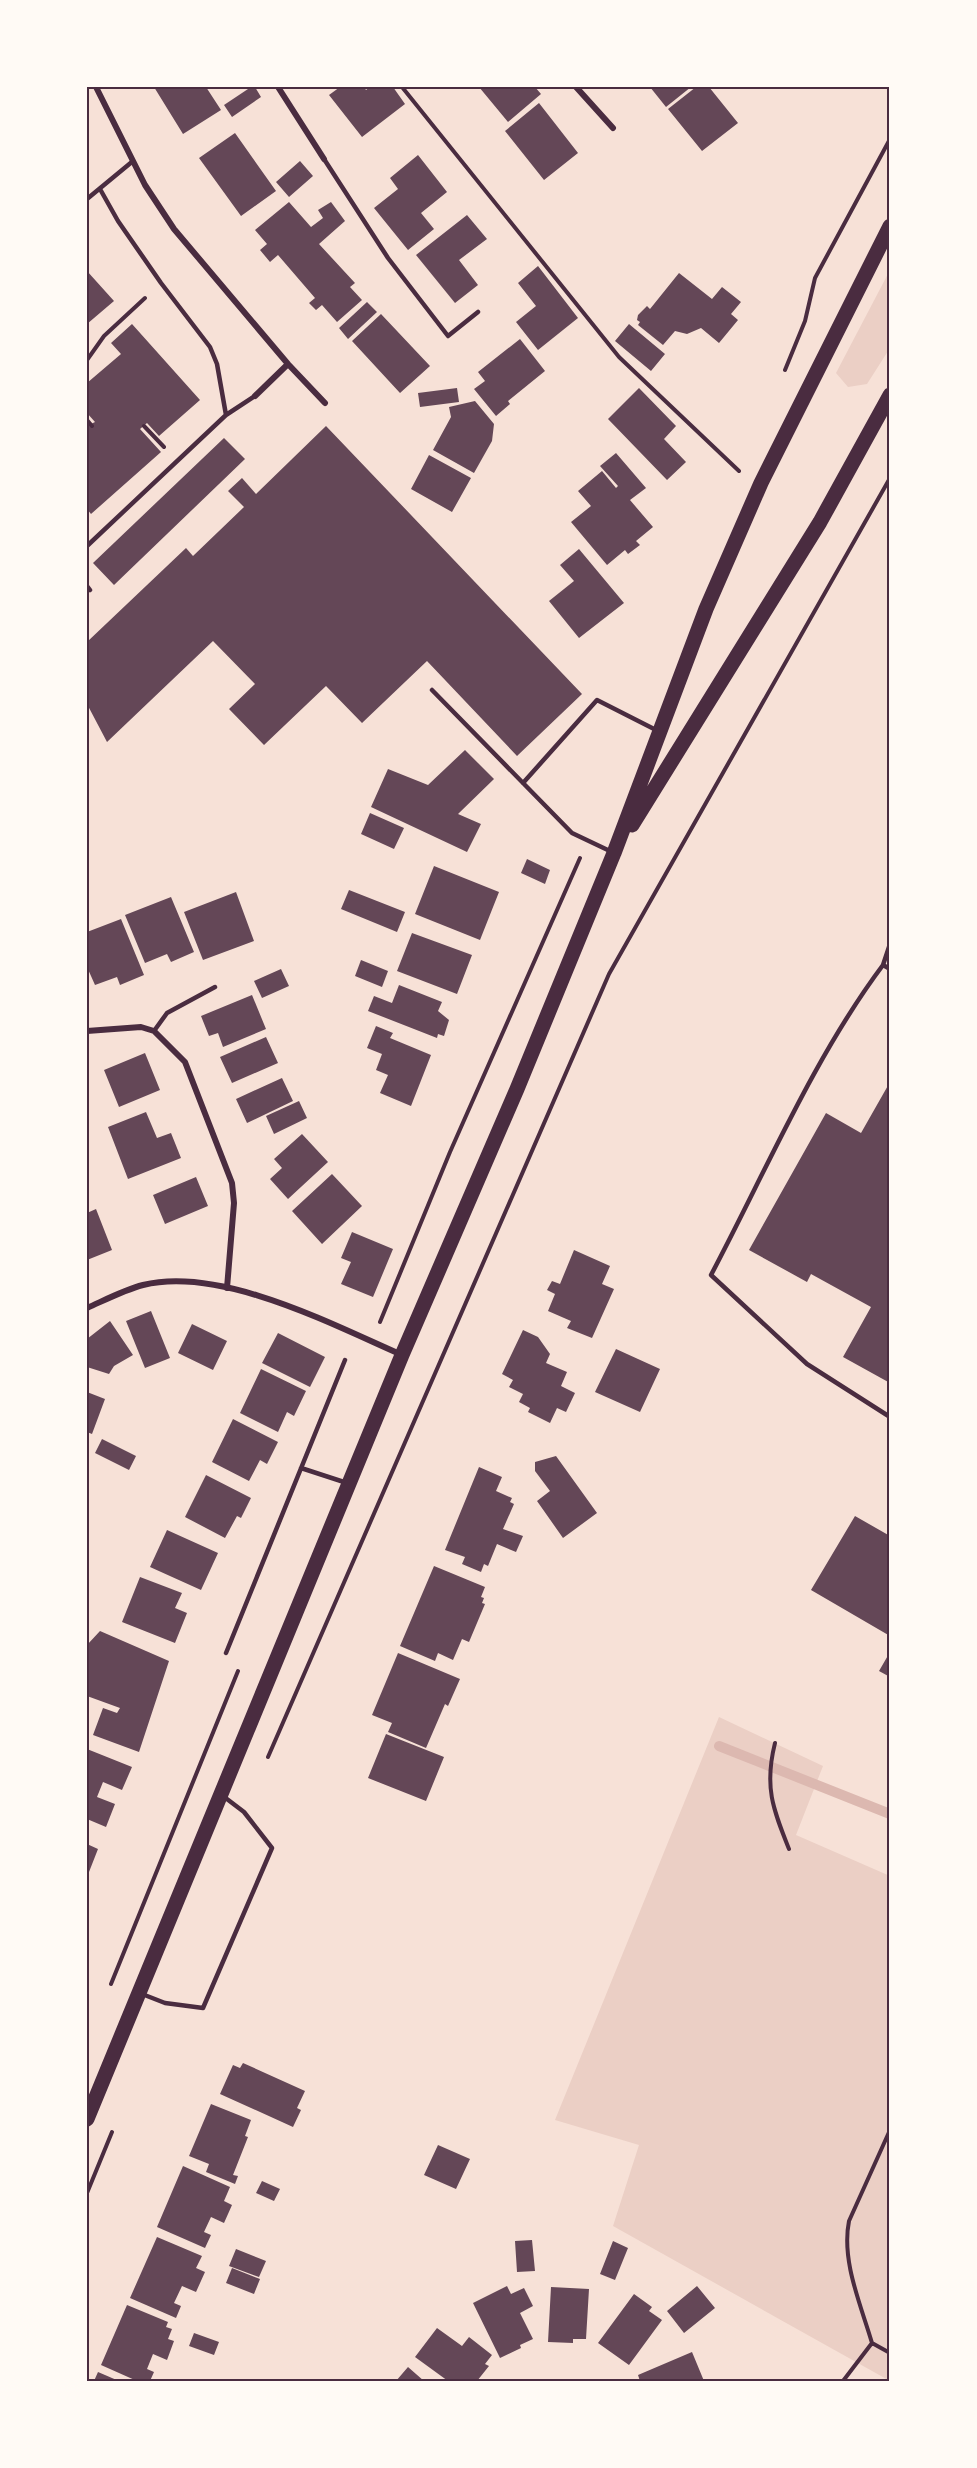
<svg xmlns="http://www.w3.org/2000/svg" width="977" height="2468" font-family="'Noto Serif',serif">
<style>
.green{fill:#ebcfc5}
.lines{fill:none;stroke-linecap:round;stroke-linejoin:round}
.stream{stroke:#dcb8b0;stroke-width:10}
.building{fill:#644757}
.path{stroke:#4a2c40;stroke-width:4}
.service{stroke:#4a2c40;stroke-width:4.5}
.minor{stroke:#4a2c40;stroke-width:6}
.primary{stroke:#4a2c40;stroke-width:15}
.neatline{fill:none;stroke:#4a2c40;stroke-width:2}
</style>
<rect width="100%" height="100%" fill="#f7e1d7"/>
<!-- green -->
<path class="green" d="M 890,270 L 890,348 L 867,384 L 848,387 L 836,373 Z
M 719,1717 L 823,1766 L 796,1835 L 890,1876 L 890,2381 L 613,2226 L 639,2145 L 555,2120 Z"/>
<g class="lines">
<!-- stream -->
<path class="stream" d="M 719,1746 L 890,1814"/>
</g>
<!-- building -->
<path class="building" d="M 154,87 L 206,87 L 221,110 L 183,134 Z
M 251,87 L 255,87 L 261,97 L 232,117 L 224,105 Z
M 340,87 L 364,87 L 366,90 L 370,87 L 393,87 L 405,104 L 362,137 L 329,95 Z
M 479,87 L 535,87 L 541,94 L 508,122 Z
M 650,87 L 691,87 L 666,107 Z
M 696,87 L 709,87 L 738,123 L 702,151 L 668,109 Z
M 539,103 L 578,153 L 544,180 L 505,131 Z
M 235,133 L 276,191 L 241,216 L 199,158 Z
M 418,155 L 447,192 L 421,213 L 434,229 L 408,250 L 374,208 L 398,189 L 390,178 Z
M 300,161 L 313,176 L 289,197 L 276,182 Z
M 289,202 L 311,227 L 323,218 L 318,210 L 331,202 L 345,221 L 319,244 L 355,283 L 350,287 L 362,300 L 337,322 L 322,305 L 316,310 L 309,303 L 315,298 L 278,255 L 270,262 L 260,250 L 267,244 L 255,230 Z
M 467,215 L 487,239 L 459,260 L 478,285 L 455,303 L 416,255 Z
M 538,266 L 578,318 L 538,350 L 516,322 L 536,306 L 518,283 Z
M 87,271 L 114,301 L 87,324 Z
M 679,273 L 712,299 L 722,287 L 741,302 L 731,314 L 738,320 L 719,343 L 701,328 L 687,334 L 675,331 L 663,345 L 638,325 L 640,322 L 637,320 L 638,315 L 647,306 L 650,309 Z
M 367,302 L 377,312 L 348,339 L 339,328 Z
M 381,314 L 430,366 L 400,393 L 352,341 Z
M 132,324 L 200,400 L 159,436 L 147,423 L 140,429 L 161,452 L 91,514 L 87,509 L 87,426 L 95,422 L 87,413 L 87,383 L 121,354 L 111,343 Z
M 629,324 L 665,354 L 651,371 L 615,341 Z
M 520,339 L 545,371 L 508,401 L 510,404 L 496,416 L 474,389 L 485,381 L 478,372 Z
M 457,388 L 459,402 L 420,407 L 418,393 Z
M 639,388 L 676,426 L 664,439 L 686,462 L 667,480 L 608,419 Z
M 475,401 L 494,424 L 492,441 L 474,473 L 433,450 L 451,417 L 449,407 Z
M 326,426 L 582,694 L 517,756 L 427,661 L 362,723 L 326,686 L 264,745 L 229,709 L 255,684 L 213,641 L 107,742 L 87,704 L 87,642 L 186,548 L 193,556 L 244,507 L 228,491 L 242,478 L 256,494 Z
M 224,438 L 245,459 L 114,585 L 93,563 Z
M 616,453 L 646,488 L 630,500 L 653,527 L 636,541 L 640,545 L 628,554 L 625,550 L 607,565 L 571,522 L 591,506 L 578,491 L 602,471 L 616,488 L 618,486 L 600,466 Z
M 429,455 L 471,478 L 452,512 L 411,489 Z
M 579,549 L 624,603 L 579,638 L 549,601 L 574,581 L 560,565 Z
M 465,750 L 494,779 L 458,814 L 481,824 L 467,852 L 371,807 L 388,769 L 428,785 Z
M 370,813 L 404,828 L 394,849 L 361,834 Z
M 527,859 L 550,870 L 545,884 L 521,873 Z
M 434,866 L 499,892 L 480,940 L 415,914 Z
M 349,890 L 405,912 L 397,932 L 341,909 Z
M 236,892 L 254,941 L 203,960 L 184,912 Z
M 171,897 L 194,952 L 171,962 L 167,954 L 145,963 L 125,915 Z
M 121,919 L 144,975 L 120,985 L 117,977 L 95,985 L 87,967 L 87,932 Z
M 412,933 L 472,955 L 457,994 L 397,971 Z
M 361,960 L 388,971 L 382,987 L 355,976 Z
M 281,969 L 289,986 L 262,998 L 254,981 Z
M 399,985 L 442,1002 L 438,1011 L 449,1020 L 444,1036 L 438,1034 L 437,1038 L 368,1011 L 374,996 L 392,1003 Z
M 252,995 L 266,1029 L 223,1047 L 218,1033 L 209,1036 L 201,1016 Z
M 376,1026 L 393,1033 L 390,1038 L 431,1055 L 411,1106 L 380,1093 L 388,1075 L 376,1070 L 382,1054 L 367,1048 Z
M 266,1037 L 278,1063 L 232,1083 L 220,1057 Z
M 145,1053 L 160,1090 L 119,1107 L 104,1070 Z
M 282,1078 L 293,1101 L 247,1123 L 236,1099 Z
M 890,1082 L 890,1383 L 843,1357 L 871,1307 L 811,1274 L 807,1282 L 749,1250 L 826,1113 L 861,1133 Z
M 299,1101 L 307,1118 L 274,1134 L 266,1116 Z
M 146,1112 L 157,1138 L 171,1133 L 181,1158 L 128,1179 L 108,1127 Z
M 302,1134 L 328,1162 L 288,1199 L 270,1179 L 282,1168 L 274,1159 Z
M 332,1174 L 362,1206 L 322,1244 L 292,1211 Z
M 196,1177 L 208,1206 L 165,1224 L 153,1195 Z
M 96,1209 L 112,1250 L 87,1260 L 87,1213 Z
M 352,1232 L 393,1249 L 373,1297 L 341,1284 L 351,1262 L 341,1258 Z
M 574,1250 L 610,1266 L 602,1284 L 614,1289 L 592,1338 L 567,1328 L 571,1321 L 548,1311 L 555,1294 L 547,1290 L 552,1281 L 560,1284 Z
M 151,1311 L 170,1358 L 145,1368 L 126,1321 Z
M 110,1321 L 133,1355 L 114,1366 L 109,1374 L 87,1367 L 87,1339 Z
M 192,1324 L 227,1341 L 213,1370 L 178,1353 Z
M 523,1330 L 538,1337 L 550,1354 L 546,1363 L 567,1372 L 561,1386 L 575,1393 L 566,1412 L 557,1408 L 550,1423 L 528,1412 L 530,1408 L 519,1402 L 523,1394 L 509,1387 L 513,1380 L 502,1374 Z
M 278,1333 L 325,1357 L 310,1387 L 262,1363 Z
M 616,1349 L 660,1369 L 640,1412 L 595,1392 Z
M 261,1369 L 306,1391 L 294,1416 L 287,1412 L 278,1432 L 240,1413 Z
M 87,1392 L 105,1399 L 92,1434 L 87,1432 Z
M 233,1419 L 278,1442 L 267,1464 L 260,1460 L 249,1481 L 212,1462 Z
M 102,1439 L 136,1456 L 129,1470 L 95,1453 Z
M 556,1456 L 597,1513 L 563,1538 L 537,1501 L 550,1491 L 535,1471 L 535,1462 Z
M 479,1467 L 502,1477 L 496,1491 L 512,1498 L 510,1502 L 514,1504 L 503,1529 L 523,1536 L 516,1552 L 497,1544 L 488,1566 L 484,1564 L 481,1572 L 462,1564 L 465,1557 L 445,1550 Z
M 206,1475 L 251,1498 L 241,1518 L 237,1516 L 225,1538 L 185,1517 Z
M 855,1516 L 890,1536 L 890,1636 L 811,1590 Z
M 167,1530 L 218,1553 L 201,1590 L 150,1567 Z
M 434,1566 L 485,1587 L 481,1597 L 484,1598 L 482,1603 L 485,1604 L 469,1642 L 462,1639 L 453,1660 L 438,1653 L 435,1661 L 400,1646 Z
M 140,1577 L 182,1593 L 175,1608 L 187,1613 L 175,1643 L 122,1622 Z
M 100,1631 L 169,1661 L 139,1752 L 93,1735 L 103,1708 L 117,1713 L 120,1708 L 87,1696 L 87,1645 Z
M 890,1652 L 890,1677 L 879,1671 Z
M 398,1653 L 460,1679 L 448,1706 L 445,1704 L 426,1748 L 388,1732 L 392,1723 L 372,1715 Z
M 386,1734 L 444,1757 L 426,1801 L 368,1778 Z
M 87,1749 L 132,1767 L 122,1790 L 103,1782 L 97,1797 L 115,1804 L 106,1827 L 87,1819 Z
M 87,1844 L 98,1849 L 89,1872 L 87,1871 Z
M 243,2063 L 305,2091 L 297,2108 L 301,2110 L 293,2127 L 220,2094 L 233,2065 L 240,2068 Z
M 211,2104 L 251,2120 L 245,2136 L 248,2137 L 233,2175 L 238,2176 L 235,2184 L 206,2172 L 209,2164 L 189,2156 Z
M 438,2145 L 470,2159 L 456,2189 L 424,2175 Z
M 183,2166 L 230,2187 L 224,2201 L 232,2205 L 224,2223 L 211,2217 L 204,2232 L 211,2235 L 205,2248 L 157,2227 Z
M 262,2181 L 280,2189 L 274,2201 L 256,2193 Z
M 157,2237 L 202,2256 L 196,2268 L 205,2272 L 196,2292 L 182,2286 L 174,2303 L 181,2306 L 176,2318 L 130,2298 Z
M 532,2240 L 535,2271 L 517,2272 L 515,2241 Z
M 613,2241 L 628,2248 L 615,2280 L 600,2274 Z
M 236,2249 L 266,2261 L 259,2277 L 229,2266 Z
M 232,2268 L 260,2279 L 254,2294 L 226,2283 Z
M 507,2286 L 511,2294 L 524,2288 L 533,2306 L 520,2313 L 533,2339 L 520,2345 L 521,2348 L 500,2358 L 473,2303 Z
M 697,2286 L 715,2308 L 684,2333 L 667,2311 Z
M 551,2287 L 589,2289 L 586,2339 L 573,2339 L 573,2343 L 548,2342 Z
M 634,2294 L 652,2307 L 649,2311 L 662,2320 L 629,2365 L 598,2343 Z
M 127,2305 L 168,2322 L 166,2327 L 172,2329 L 168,2339 L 174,2341 L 167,2360 L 153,2354 L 147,2369 L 154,2372 L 150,2381 L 137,2381 L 101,2365 Z
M 437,2328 L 462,2346 L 469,2337 L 492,2355 L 485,2364 L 489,2366 L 477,2381 L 448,2381 L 415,2357 Z
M 194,2333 L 219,2342 L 214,2355 L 189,2346 Z
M 692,2352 L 704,2381 L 640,2381 L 638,2375 Z
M 408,2367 L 424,2381 L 396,2381 Z
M 98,2372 L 119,2381 L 94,2381 Z"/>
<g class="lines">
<!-- path -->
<path class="path" d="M 402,87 L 619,357 L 739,471
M 87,360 L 104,336 L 145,298
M 785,370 L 805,321 L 815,278 L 890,139
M 87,420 L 92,426
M 144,426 L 164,447
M 380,1322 L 450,1152 L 580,858
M 775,1743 C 764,1787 773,1809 789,1849
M 268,1757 L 609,974 L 890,478
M 111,1984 L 238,1671
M 87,2193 L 112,2132
M 872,2343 L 890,2353
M 843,2381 L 872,2343 C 861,2305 841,2261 849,2221 L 890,2130"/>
<!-- service -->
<path class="service" d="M 324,159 L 388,258 L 448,336 L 478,312
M 100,189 L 118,221 L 161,283 L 210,347 L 217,364 L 226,415
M 87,199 L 133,161
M 87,546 L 226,415 L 255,396
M 87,586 L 90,590
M 432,690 L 572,833 L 612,852
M 523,783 L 597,700 L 658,731
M 890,944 L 883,965 L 890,969
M 883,965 C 814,1057 765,1173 711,1275 L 807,1364 L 890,1417
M 154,1031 L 167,1013 L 215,987
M 301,1468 L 347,1483
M 226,1653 L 345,1360
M 142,1994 L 165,2003 L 203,2008 L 272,1848 L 244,1812 L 223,1796"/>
<!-- minor -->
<path class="minor" d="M 96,87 L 145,185 L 174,229 L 288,364 L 325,403
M 278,87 L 324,159
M 576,87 L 613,128
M 255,396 L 288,364
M 87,1031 L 141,1027 L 154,1031 L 185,1062 L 232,1183 L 234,1203 L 227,1288
M 87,1308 C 105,1300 124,1290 143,1285 C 221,1266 331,1324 402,1355"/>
<!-- primary -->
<path class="primary" d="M 632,825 L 820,522 L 890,395
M 87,2119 L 402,1355 L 517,1089 L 614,853 L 706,609 L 761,483 L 890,226"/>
</g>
<!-- border -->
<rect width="977" height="2468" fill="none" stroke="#fffaf5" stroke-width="177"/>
<rect x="88" y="88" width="800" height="2292" class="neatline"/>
</svg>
